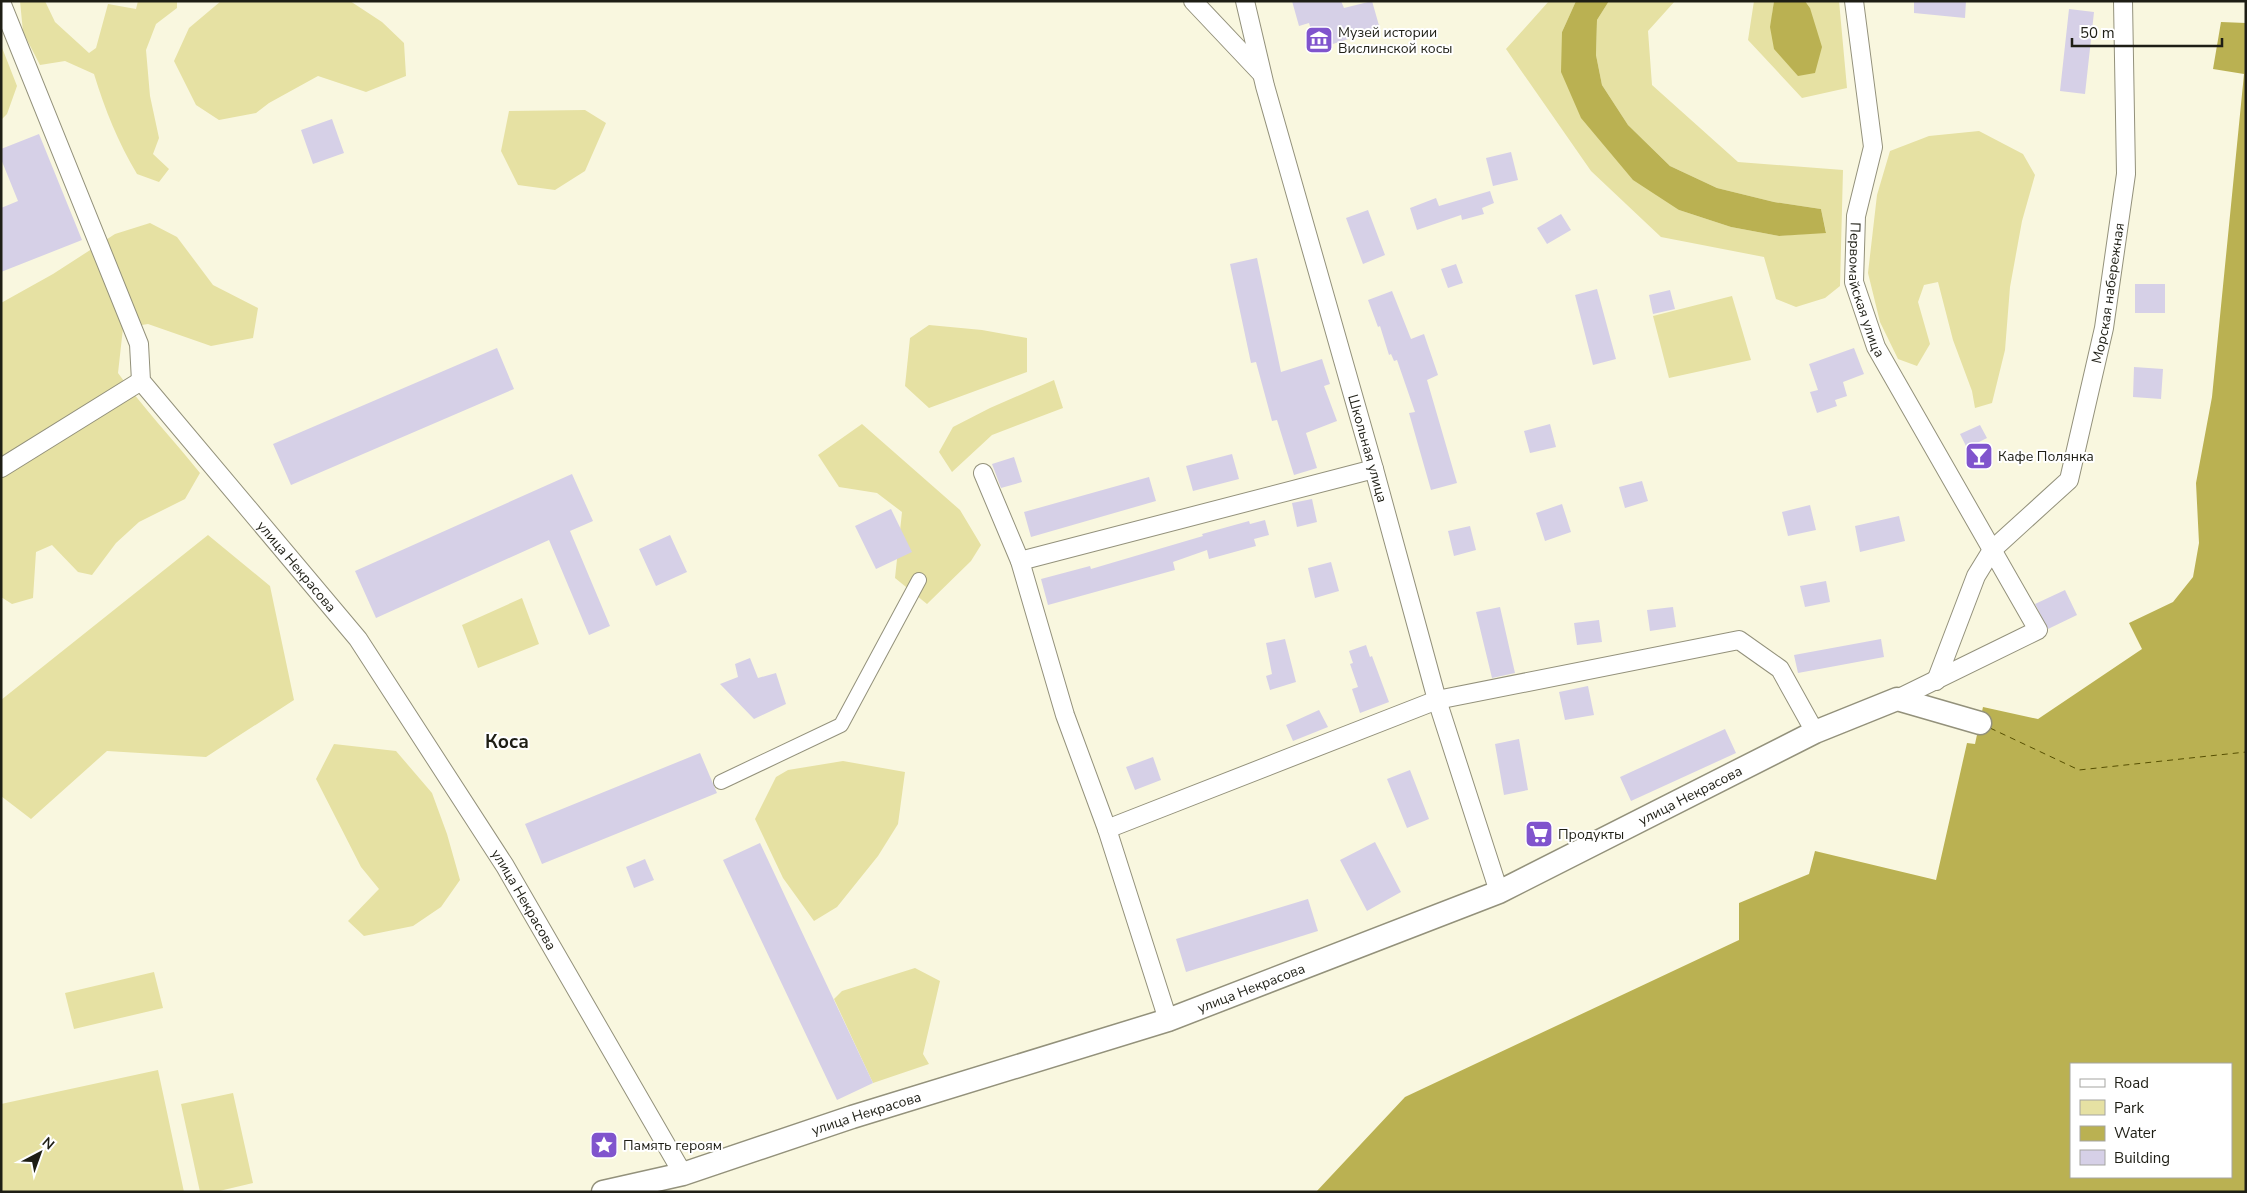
<svg xmlns="http://www.w3.org/2000/svg" width="2247" height="1193" font-family="'Nunito Sans',sans-serif">
<style>
.green{fill:#e6e1a3}
.water{fill:#bab152;fill-rule:evenodd}
.lines{fill:none;stroke-linecap:round;stroke-linejoin:round}
.ferry{stroke:#575002;stroke-width:1;stroke-dasharray:6 5;stroke-linecap:butt}
.building{fill:#d6d0e7}
.pedestrian-casing{stroke:#93917b;stroke-width:16}
.minor-casing{stroke:#93917b;stroke-width:20}
.tertiary-casing{stroke:#93917b;stroke-width:25}
.pedestrian{stroke:#fff;stroke-width:14}
.minor{stroke:#fff;stroke-width:18}
.tertiary{stroke:#fff;stroke-width:22}
.labels{text-anchor:middle;dominant-baseline:central;stroke-width:4;stroke-linejoin:round;paint-order:stroke}
.poi-label{font-size:14px;fill:#1e1e15;stroke:#fff;text-anchor:start}
.street-label{font-size:14px;fill:#1e1e15;stroke:#fff}
.district-label{font-size:19px;font-weight:bold;fill:#1e1e15;stroke:#fff}
</style>
<rect width="100%" height="100%" fill="#f9f7df"/>
<!-- green -->
<path class="green" d="M 20,1 L 45,1 L 55,22 L 89,53 L 96,48 L 108,4 L 136,9 L 138,1 L 177,1 L 177,8 L 156,24 L 146,50 L 150,96 L 159,138 L 153,154 L 169,169 L 159,182 L 137,174 C 118,142 105,110 94,74 L 65,61 L 40,65 L 23,32 Z
M 221,1 L 350,1 L 382,22 L 404,43 L 406,76 L 366,92 L 318,76 L 269,103 L 256,113 L 219,120 L 196,105 L 174,61 L 189,28 Z
M 1549,1 L 1576,1 L 1562,32 L 1679,210 L 1731,227 L 1779,236 L 1826,232 L 1821,209 L 1774,202 L 1717,188 L 1670,166 L 1628,125 L 1602,85 L 1596,55 L 1597,20 L 1609,1 L 1675,1 L 1648,31 L 1652,85 L 1738,162 L 1843,170 L 1840,286 L 1825,298 L 1796,307 L 1776,299 L 1764,257 L 1661,237 L 1591,171 L 1506,49 Z
M 1754,1 L 1774,1 L 1772,15 L 1810,8 L 1805,1 L 1839,1 L 1847,88 L 1802,98 L 1748,40 Z
M 1,45 L 17,86 L 7,114 L 1,120 Z
M 585,110 L 606,123 L 585,171 L 555,190 L 518,185 L 501,151 L 509,111 Z
M 1979,131 L 2023,154 L 2035,175 L 2022,221 L 2010,287 L 2005,350 L 1992,403 L 1975,408 L 1972,391 L 1953,340 L 1938,282 L 1924,285 L 1918,302 L 1930,344 L 1917,366 L 1898,359 L 1880,322 L 1868,273 L 1877,195 L 1890,151 L 1929,136 Z
M 150,223 L 177,237 L 213,285 L 258,308 L 253,338 L 211,346 L 148,324 L 123,328 L 118,373 C 143,408 173,439 200,473 L 185,499 L 139,522 L 116,543 L 92,575 L 78,572 L 52,545 L 36,552 L 33,598 L 12,604 L 1,597 L 1,303 L 53,274 L 115,234 Z
M 1732,296 L 1751,360 L 1669,378 L 1653,316 Z
M 929,325 L 982,330 L 1027,338 L 1027,372 L 929,408 L 905,386 L 910,338 Z
M 1054,380 L 1063,408 L 992,435 L 952,472 L 939,452 L 953,427 L 990,408 Z
M 862,424 L 960,510 L 981,545 L 971,561 L 927,604 L 895,578 L 902,512 L 877,493 L 839,487 L 818,455 Z
M 208,535 L 270,586 L 294,700 L 206,757 L 107,751 L 31,819 L 1,796 L 1,700 Z
M 522,598 L 539,644 L 478,668 L 462,625 Z
M 334,744 L 396,751 L 432,793 L 447,834 L 460,880 L 441,907 L 413,926 L 364,936 L 348,921 L 379,889 L 361,867 L 316,779 Z
M 843,761 L 905,772 L 898,824 L 878,856 L 837,907 L 814,921 L 783,878 L 755,819 L 776,777 L 788,770 Z
M 915,968 L 940,981 L 923,1054 L 929,1064 L 873,1083 L 834,999 L 842,991 Z
M 154,972 L 163,1008 L 74,1029 L 65,993 Z
M 158,1070 L 184,1192 L 1,1192 L 1,1104 Z
M 233,1093 L 253,1183 L 215,1192 L 200,1192 L 181,1104 Z"/>
<!-- water -->
<path class="water" d="M 1576,1 L 1609,1 L 1597,20 L 1596,55 L 1602,85 L 1628,125 L 1670,166 L 1717,188 L 1774,202 L 1821,209 L 1826,233 L 1779,236 L 1731,227 L 1679,210 L 1633,180 L 1581,118 L 1561,72 L 1562,32 Z
M 1774,1 L 1805,1 L 1810,8 L 1822,47 L 1815,73 L 1798,76 L 1774,49 L 1770,27 Z
M 2221,22 L 2246,23 L 2246,1192 L 1316,1192 L 1405,1097 L 1739,940 L 1739,903 L 1809,874 L 1815,851 L 1936,880 L 1967,743 L 1975,744 L 1983,707 L 2038,719 L 2142,649 L 2129,623 L 2173,602 L 2193,577 L 2199,543 L 2196,483 L 2212,397 L 2244,74 L 2213,69 ZM 2071,1064 L 2231,1064 L 2231,1177 L 2071,1177 Z"/>
<g class="lines">
<!-- ferry -->
<path class="ferry" d="M 1990,728 L 2079,770 L 2246,752"/>
</g>
<!-- building -->
<path class="building" d="M 1292,1 L 1341,1 L 1344,8 L 1372,1 L 1380,29 L 1317,49 L 1309,23 L 1299,26 Z
M 1914,1 L 1966,1 L 1965,18 L 1914,13 Z
M 2069,9 L 2094,12 L 2085,94 L 2060,91 Z
M 332,119 L 344,153 L 313,164 L 301,130 Z
M 39,134 L 82,240 L 1,272 L 1,208 L 18,201 L 1,159 L 1,149 Z
M 1511,152 L 1518,180 L 1493,186 L 1486,158 Z
M 1490,191 L 1494,203 L 1482,208 L 1484,214 L 1462,220 L 1461,215 L 1417,230 L 1410,208 L 1436,198 L 1439,206 Z
M 1368,210 L 1385,255 L 1363,264 L 1346,218 Z
M 1561,214 L 1571,230 L 1547,244 L 1537,228 Z
M 1257,258 L 1281,372 L 1322,359 L 1330,384 L 1324,386 L 1337,421 L 1306,433 L 1317,468 L 1294,475 L 1277,420 L 1272,421 L 1256,362 L 1251,363 L 1230,264 Z
M 1456,264 L 1463,283 L 1448,288 L 1441,269 Z
M 2135,284 L 2165,284 L 2165,313 L 2135,313 Z
M 1597,289 L 1616,359 L 1593,365 L 1575,295 Z
M 1670,290 L 1675,309 L 1653,314 L 1649,295 Z
M 1392,291 L 1411,339 L 1424,334 L 1438,375 L 1427,380 L 1457,483 L 1431,490 L 1409,413 L 1415,412 L 1397,360 L 1394,361 L 1391,354 L 1389,355 L 1380,326 L 1378,327 L 1368,300 Z
M 497,348 L 514,389 L 291,485 L 273,444 Z
M 1854,348 L 1864,374 L 1843,382 L 1847,396 L 1835,400 L 1837,406 L 1817,413 L 1810,392 L 1818,390 L 1809,364 Z
M 2134,367 L 2163,369 L 2161,399 L 2133,397 Z
M 1550,424 L 1556,447 L 1530,453 L 1524,431 Z
M 1980,425 L 1987,438 L 1967,448 L 1960,434 Z
M 1232,454 L 1239,479 L 1193,491 L 1186,466 Z
M 1014,457 L 1022,482 L 1001,488 L 992,464 Z
M 572,474 L 593,521 L 570,531 L 610,626 L 589,635 L 549,540 L 376,618 L 355,571 Z
M 1149,477 L 1156,501 L 1031,537 L 1024,512 Z
M 1642,481 L 1648,501 L 1625,508 L 1619,487 Z
M 1312,499 L 1317,522 L 1297,527 L 1292,503 Z
M 1562,504 L 1571,532 L 1545,541 L 1536,513 Z
M 1810,505 L 1816,530 L 1788,536 L 1782,512 Z
M 891,509 L 912,552 L 876,569 L 855,526 Z
M 1899,516 L 1905,541 L 1860,552 L 1855,526 Z
M 1265,520 L 1269,535 L 1254,539 L 1256,546 L 1209,559 L 1207,550 L 1173,562 L 1175,570 L 1048,605 L 1041,579 L 1090,566 L 1091,569 L 1203,536 L 1202,534 L 1249,521 L 1250,524 Z
M 1470,526 L 1476,550 L 1454,556 L 1448,531 Z
M 670,535 L 687,572 L 656,586 L 639,549 Z
M 1331,562 L 1339,591 L 1315,598 L 1308,568 Z
M 1826,581 L 1830,602 L 1805,607 L 1800,586 Z
M 2065,590 L 2077,615 L 2048,629 L 2035,604 Z
M 1500,607 L 1515,673 L 1492,678 L 1476,612 Z
M 1673,607 L 1676,627 L 1650,631 L 1647,610 Z
M 1599,620 L 1602,642 L 1577,645 L 1574,623 Z
M 1285,639 L 1296,682 L 1270,690 L 1266,676 L 1272,674 L 1266,643 Z
M 1881,639 L 1884,657 L 1798,673 L 1794,655 Z
M 1366,645 L 1370,657 L 1372,656 L 1389,702 L 1360,713 L 1352,689 L 1358,687 L 1350,664 L 1353,663 L 1349,651 Z
M 750,658 L 758,678 L 776,673 L 786,704 L 754,719 L 720,684 L 738,677 L 735,664 Z
M 1588,686 L 1594,715 L 1565,720 L 1559,692 Z
M 1319,710 L 1328,727 L 1293,741 L 1286,725 Z
M 1725,729 L 1736,753 L 1631,801 L 1620,777 Z
M 1519,739 L 1528,790 L 1504,795 L 1495,744 Z
M 700,753 L 717,793 L 542,864 L 525,824 Z
M 1153,757 L 1161,780 L 1135,790 L 1126,767 Z
M 1410,770 L 1429,819 L 1407,828 L 1387,779 Z
M 1375,842 L 1401,892 L 1367,911 L 1340,860 Z
M 760,843 L 873,1083 L 837,1100 L 723,860 Z
M 645,859 L 654,880 L 634,888 L 626,867 Z
M 1308,899 L 1318,931 L 1186,972 L 1176,939 Z"/>
<g class="lines">
<defs>
<path id="pedestrian" d="M 721,782 L 841,725 L 919,580"/>
<g id="minor">
<path d="M 1193,1 L 1261,73"/>
<path id="s1" d="M 1245,1 L 1265,86 L 1374,469 L 1437,700 L 1499,892"/>
<path id="s2" d="M 1854,1 L 1873,147 L 1856,216 L 1854,282 L 1876,347 L 2038,630 L 1897,699"/>
<path id="s3" d="M 1,2 L 139,344 L 141,381 L 358,639 L 505,866 L 683,1174"/>
<path d="M 1,468 L 141,381"/>
<path d="M 983,473 L 1020,561 L 1065,715 L 1107,829 L 1168,1020"/>
<path d="M 1020,561 L 1374,469"/>
<path id="s4" d="M 1936,681 L 1976,576 L 1992,550 L 2069,480 L 2104,328 L 2126,174 L 2123,1"/>
<path d="M 1107,829 L 1437,700 L 1739,640 L 1780,669 L 1815,732"/>
</g>
<g id="tertiary">
<path id="s5" d="M 603,1192 L 683,1174 L 852,1117 L 1168,1020 L 1499,892 L 1815,732 L 1897,699 L 1980,723"/>
</g>
</defs>
<!-- pedestrian casing -->
<use href="#pedestrian" class="pedestrian-casing"/>
<!-- minor casing -->
<use href="#minor" class="minor-casing"/>
<!-- tertiary casing -->
<use href="#tertiary" class="tertiary-casing"/>
<!-- pedestrian -->
<use href="#pedestrian" class="pedestrian"/>
<!-- minor -->
<use href="#minor" class="minor"/>
<!-- tertiary -->
<use href="#tertiary" class="tertiary"/>
</g>
<!-- icons -->
<defs>
<symbol id="museum-square" viewBox="-11 -11 22 22"><rect x="-9" y="-9" width="18" height="18" rx="4" fill="#8054cd" stroke="#fff"/><path d="M0-6L6-3V-2H-6V-3ZM-5-1h2V3h-2ZM-1-1h2V3h-2ZM3-1h2V3H3ZM-6 4H6V6H-6Z" fill="#fff"/></symbol>
<symbol id="bar-square" viewBox="-11 -11 22 22"><rect x="-9" y="-9" width="18" height="18" rx="4" fill="#8054cd" stroke="#fff"/><path d="M-6-5H6L.8 .8V4.5H3.5V6h-7V4.5H-.8V.8Z" fill="#fff"/></symbol>
<symbol id="supermarket-square" viewBox="-11 -11 22 22"><rect x="-9" y="-9" width="18" height="18" rx="4" fill="#8054cd" stroke="#fff"/><path d="M-6-5.5h2.5l.6 2H6L4.5 2H-2.5L-4.4-4H-6ZM-1.5 3.2a1.3 1.3 0 1 0 .1 0ZM3 3.2a1.3 1.3 0 1 0 .1 0Z" fill="#fff"/></symbol>
<symbol id="sight-square" viewBox="-11 -11 22 22"><rect x="-9" y="-9" width="18" height="18" rx="4" fill="#8054cd" stroke="#fff"/><path d="M0-6L1.8-2.2L6-1.7L2.9 1.2L3.7 5.4L0 3.3L-3.7 5.4L-2.9 1.2L-6-1.7L-1.8-2.2Z" fill="#fff"/></symbol>
</defs>
<g fill-rule="evenodd">
<use href="#museum-square" x="1303" y="24" width="32" height="32"/>
<use href="#bar-square" x="1963" y="440" width="32" height="32"/>
<use href="#supermarket-square" x="1523" y="818" width="32" height="32"/>
<use href="#sight-square" x="588" y="1129" width="32" height="32"/>
</g>
<g class="labels">
<!-- poi labels -->
<g class="poi-label">
<text x="1338" y="32">Музей истории<tspan x="1338" dy="16">Вислинской косы</tspan></text>
<text x="1998" y="456">Кафе Полянка</text>
<text x="1558" y="834">Продукты</text>
<text x="623" y="1145">Память героям</text>
</g>
<!-- street labels -->
<g class="street-label">
<text stroke="none"><textPath href="#s2" startOffset="294">Первомайская улица</textPath></text>
<text stroke="none"><textPath href="#s4" startOffset="438">Морская набережная</textPath></text>
<text stroke="none"><textPath href="#s1" startOffset="464">Школьная улица</textPath></text>
<text stroke="none"><textPath href="#s3" startOffset="648">улица Некрасова</textPath></text>
<text stroke="none"><textPath href="#s5" startOffset="1160">улица Некрасова</textPath></text>
<text stroke="none"><textPath href="#s3" startOffset="1052">улица Некрасова</textPath></text>
<text stroke="none"><textPath href="#s5" startOffset="680">улица Некрасова</textPath></text>
<text stroke="none"><textPath href="#s5" startOffset="275">улица Некрасова</textPath></text>
</g>
<!-- district labels -->
<g class="district-label">
<text x="507" y="742">Коса</text>
</g>
</g>
<!-- border -->
<rect width="2247" height="1193" fill="none" stroke="#1e1e15" stroke-width="5"/>
<!-- legend -->
<rect x="2070" y="1063" width="162" height="115" fill="#ffffff" stroke="#a5a5a1"/>
<rect x="2080" y="1079" width="25" height="8" fill="#ffffff" stroke="#a5a5a1"/>
<text x="2114" y="1088" font-size="15" fill="#1e1e15">Road</text>
<rect x="2080" y="1100" width="25" height="15" fill="#e6e1a3" stroke="#a5a5a1"/>
<text x="2114" y="1113" font-size="15" fill="#1e1e15">Park</text>
<rect x="2080" y="1126" width="25" height="15" fill="#bab152" stroke="#a5a5a1"/>
<text x="2114" y="1138" font-size="15" fill="#1e1e15">Water</text>
<rect x="2080" y="1150" width="25" height="15" fill="#d6d0e7" stroke="#a5a5a1"/>
<text x="2114" y="1163" font-size="15" fill="#1e1e15">Building</text>
<!-- north arrow -->
<g transform="translate(40 1153) rotate(41)" stroke="#ffffff" stroke-width="4" paint-order="stroke">
<path d="M0-4L9 19L0 12L-9 19Z" fill="#1e1e15"/>
<text y="-8" font-size="14" font-weight="bold" text-anchor="middle" fill="#1e1e15">N</text>
</g>
<!-- scale -->
<path d="M2072 38v8h150v-8" fill="none" stroke="#1e1e15" stroke-width="2.5"/>
<text x="2080" y="38" font-size="15" fill="#1e1e15" stroke="#ffffff" stroke-width="4" paint-order="stroke">50 m</text>
</svg>
